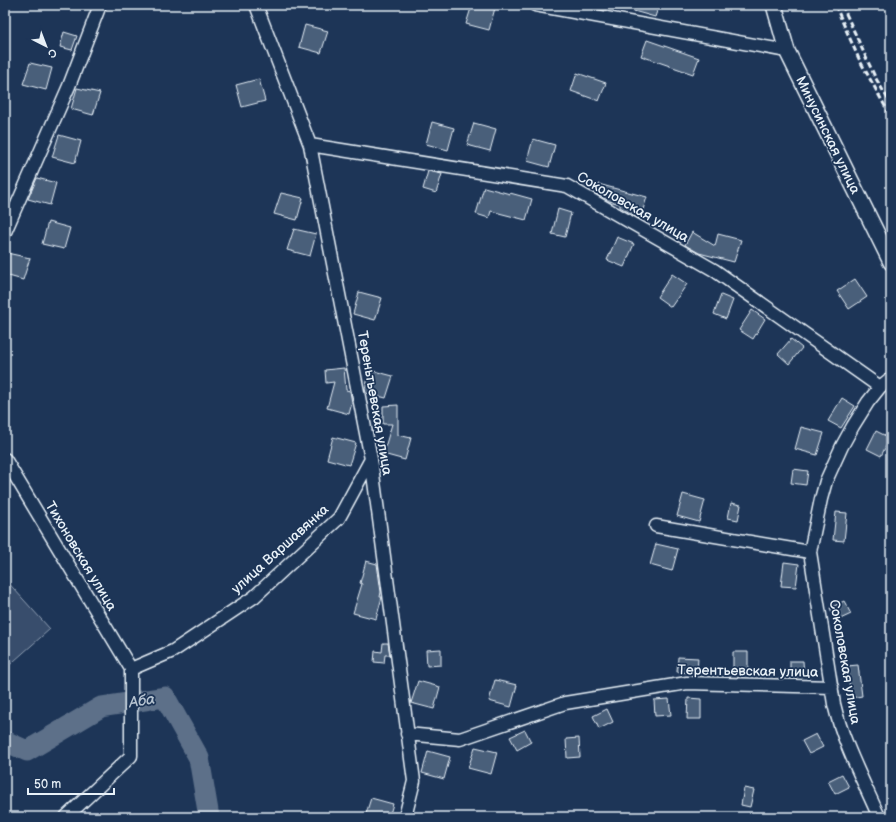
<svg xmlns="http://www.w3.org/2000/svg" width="896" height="822" font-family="'Balsamiq Sans',sans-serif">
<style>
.green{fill:#374d6c;stroke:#909fb2}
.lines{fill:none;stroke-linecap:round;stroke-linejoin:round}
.river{stroke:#5d7089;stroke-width:21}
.building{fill:#495e7a;stroke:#e8f1f8}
.minor-casing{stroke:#e8f1f8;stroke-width:15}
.major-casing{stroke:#e8f1f8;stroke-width:18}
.minor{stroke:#1d3557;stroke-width:12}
.major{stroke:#1d3557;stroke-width:15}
.rail{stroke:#e8f1f8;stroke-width:3;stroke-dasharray:6 3;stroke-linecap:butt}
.labels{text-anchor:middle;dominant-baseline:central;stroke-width:3.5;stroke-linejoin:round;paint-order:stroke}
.street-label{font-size:14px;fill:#e8f1f8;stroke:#1d3557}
.water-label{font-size:15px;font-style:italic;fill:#b7c4d1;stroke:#1d3557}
</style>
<rect width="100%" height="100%" fill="#1d3557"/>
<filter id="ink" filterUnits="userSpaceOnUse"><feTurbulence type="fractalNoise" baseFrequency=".025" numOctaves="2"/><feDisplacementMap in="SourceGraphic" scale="8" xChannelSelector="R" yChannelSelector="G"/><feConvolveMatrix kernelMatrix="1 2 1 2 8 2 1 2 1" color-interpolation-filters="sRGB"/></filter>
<g filter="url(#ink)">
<!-- green -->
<path class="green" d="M 5,579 L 50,629 L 5,669 Z"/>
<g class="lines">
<!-- river -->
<path class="river" d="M 5,741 L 27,751 L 101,707 L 165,697 L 199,758 L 209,817"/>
</g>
<!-- building -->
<path class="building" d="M 472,5 L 482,5 L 495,8 L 489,30 L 466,24 Z
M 623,5 L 659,5 L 655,17 L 623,8 Z
M 305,25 L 328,31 L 321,53 L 299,47 Z
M 64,32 L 77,36 L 72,50 L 60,47 Z
M 647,40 L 699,58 L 693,74 L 641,56 Z
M 30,63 L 52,68 L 46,90 L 23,84 Z
M 577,73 L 606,83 L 599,101 L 571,91 Z
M 259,79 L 265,101 L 242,107 L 236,85 Z
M 77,88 L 100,93 L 93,115 L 71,109 Z
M 432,122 L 454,128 L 448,150 L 426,144 Z
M 474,123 L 496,129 L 490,151 L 467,145 Z
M 59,135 L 81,141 L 75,163 L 52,157 Z
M 533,139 L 555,145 L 549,167 L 527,161 Z
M 428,171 L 442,174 L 436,193 L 423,189 Z
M 37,178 L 56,183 L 50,205 L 28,199 Z
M 598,184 L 647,197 L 640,219 L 620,207 L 620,204 L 609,201 L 595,193 Z
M 484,187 L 510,194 L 510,193 L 532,199 L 526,220 L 491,211 L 489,218 L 476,214 Z
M 281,193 L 303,198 L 297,220 L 274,214 Z
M 558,209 L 571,213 L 565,237 L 552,234 Z
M 48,222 L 70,228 L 64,249 L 42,244 Z
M 294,229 L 316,234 L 310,256 L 287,250 Z
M 692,232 L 715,246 L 718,234 L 741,240 L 734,262 L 699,253 L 685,245 Z
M 617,237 L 634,244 L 624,267 L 607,260 Z
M 7,253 L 30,258 L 23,280 L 5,275 L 5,261 Z
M 672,274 L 687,284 L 671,307 L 657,297 Z
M 855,279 L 867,297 L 849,309 L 837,291 Z
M 359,292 L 382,298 L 375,320 L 353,314 Z
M 721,295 L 733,300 L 726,319 L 714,314 Z
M 752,310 L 765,319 L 753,339 L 739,330 Z
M 791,339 L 802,348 L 789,364 L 778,354 Z
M 344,368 L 346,390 L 350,391 L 352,403 L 349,414 L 327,408 L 334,382 L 326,383 L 325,370 Z
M 370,370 L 393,376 L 386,398 L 366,393 L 365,389 Z
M 842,398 L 855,406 L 841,428 L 828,421 Z
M 398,405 L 398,435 L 411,438 L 405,460 L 383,454 L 392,424 L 383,424 L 383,406 Z
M 801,427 L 824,433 L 817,455 L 795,449 Z
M 876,431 L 890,438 L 881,456 L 867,449 Z
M 333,437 L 356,443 L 349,465 L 327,459 Z
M 793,469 L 808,471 L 806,485 L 791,483 Z
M 683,494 L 705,500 L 699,522 L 677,516 Z
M 731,503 L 741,505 L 738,520 L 728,518 Z
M 836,512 L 847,513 L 844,541 L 833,540 Z
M 656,544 L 678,549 L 672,571 L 650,565 Z
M 366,561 L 377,564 L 381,592 L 380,597 L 382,597 L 376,619 L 353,613 L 362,584 L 360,583 Z
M 784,562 L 799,564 L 796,587 L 781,586 Z
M 844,601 L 851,614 L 836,621 L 830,608 Z
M 383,643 L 388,643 L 390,655 L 385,655 L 384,663 L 374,662 L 375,651 L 382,652 Z
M 441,649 L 441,665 L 427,666 L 426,650 Z
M 733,652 L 748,652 L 748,671 L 733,671 Z
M 678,657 L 698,658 L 697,673 L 677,672 Z
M 790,661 L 803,661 L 804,676 L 790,676 Z
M 858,665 L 862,696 L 851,698 L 847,666 Z
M 495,680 L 517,685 L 511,707 L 489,701 Z
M 418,681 L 440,687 L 434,709 L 411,703 Z
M 688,698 L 701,699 L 701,719 L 687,719 Z
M 669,699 L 671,715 L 655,716 L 654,700 Z
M 607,709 L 613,722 L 599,729 L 593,716 Z
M 525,730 L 531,742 L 517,750 L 510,737 Z
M 816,734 L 823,747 L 809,754 L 802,741 Z
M 579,738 L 580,757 L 567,758 L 566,739 Z
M 475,747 L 497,752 L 491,774 L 468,768 Z
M 428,751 L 450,757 L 444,779 L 422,773 Z
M 842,774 L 849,787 L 835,794 L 828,781 Z
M 744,788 L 754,790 L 750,807 L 741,805 Z
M 371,798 L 393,804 L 389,817 L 365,817 Z"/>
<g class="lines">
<defs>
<path id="minor" d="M 256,5 L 310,145 L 371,459 L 414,781 L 405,817
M 535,5 L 787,51
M 310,145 L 567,186 L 714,270 L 880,387 L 891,378
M 5,232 L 69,86 L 100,5
M 5,459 L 131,669
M 656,526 L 810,552
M 407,734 L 460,739 L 565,703 L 687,683 L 832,687
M 66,817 L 131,756 L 131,669 L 173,651 L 254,597 L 339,518 L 371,459
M 879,817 C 863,780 843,743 834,704 L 810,552 L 821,499 L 826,481 L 842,446 L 853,426 L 868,402 L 880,387"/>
<path id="major" d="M 774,5 L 787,51 L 891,262"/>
</defs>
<!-- minor casing -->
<use href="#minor" class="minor-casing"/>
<!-- major casing -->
<use href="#major" class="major-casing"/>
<!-- minor -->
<use href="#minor" class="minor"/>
<!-- major -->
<use href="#major" class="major"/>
<!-- rail -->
<path class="rail" d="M 835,5 L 859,59 L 891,117
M 842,5 L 875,77 L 891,104"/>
</g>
</g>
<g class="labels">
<!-- street labels -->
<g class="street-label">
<text transform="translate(828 135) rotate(64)">Минусинская улица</text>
<text transform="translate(633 207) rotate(30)">Соколовская улица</text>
<text transform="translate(375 403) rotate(80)">Тереньтьевская улица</text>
<text transform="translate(280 549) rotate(-42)">улица Варшавянка</text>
<text transform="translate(81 556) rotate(59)">Тихоновская улица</text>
<text transform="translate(845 662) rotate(80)">Соколовская улица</text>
<text transform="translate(748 671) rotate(1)">Терентьевская улица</text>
</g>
<!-- water labels -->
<g class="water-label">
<text transform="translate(142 701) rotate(-9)">Аба</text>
</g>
</g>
<!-- margin -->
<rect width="896" height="822" fill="none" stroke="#1d3557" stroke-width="20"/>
<rect x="10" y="10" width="876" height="802" fill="none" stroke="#e8f1f8" stroke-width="1.5" filter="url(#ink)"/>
<!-- north arrow -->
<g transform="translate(46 46) rotate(138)" stroke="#1d3557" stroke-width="3" paint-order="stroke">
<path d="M0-3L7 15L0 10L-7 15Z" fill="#e8f1f8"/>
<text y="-6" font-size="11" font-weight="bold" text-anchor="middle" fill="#e8f1f8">С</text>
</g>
<!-- scale -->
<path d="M28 788v6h86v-6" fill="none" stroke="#e8f1f8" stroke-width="2"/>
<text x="34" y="788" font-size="12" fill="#e8f1f8" stroke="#1d3557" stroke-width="3" paint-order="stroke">50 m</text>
</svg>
